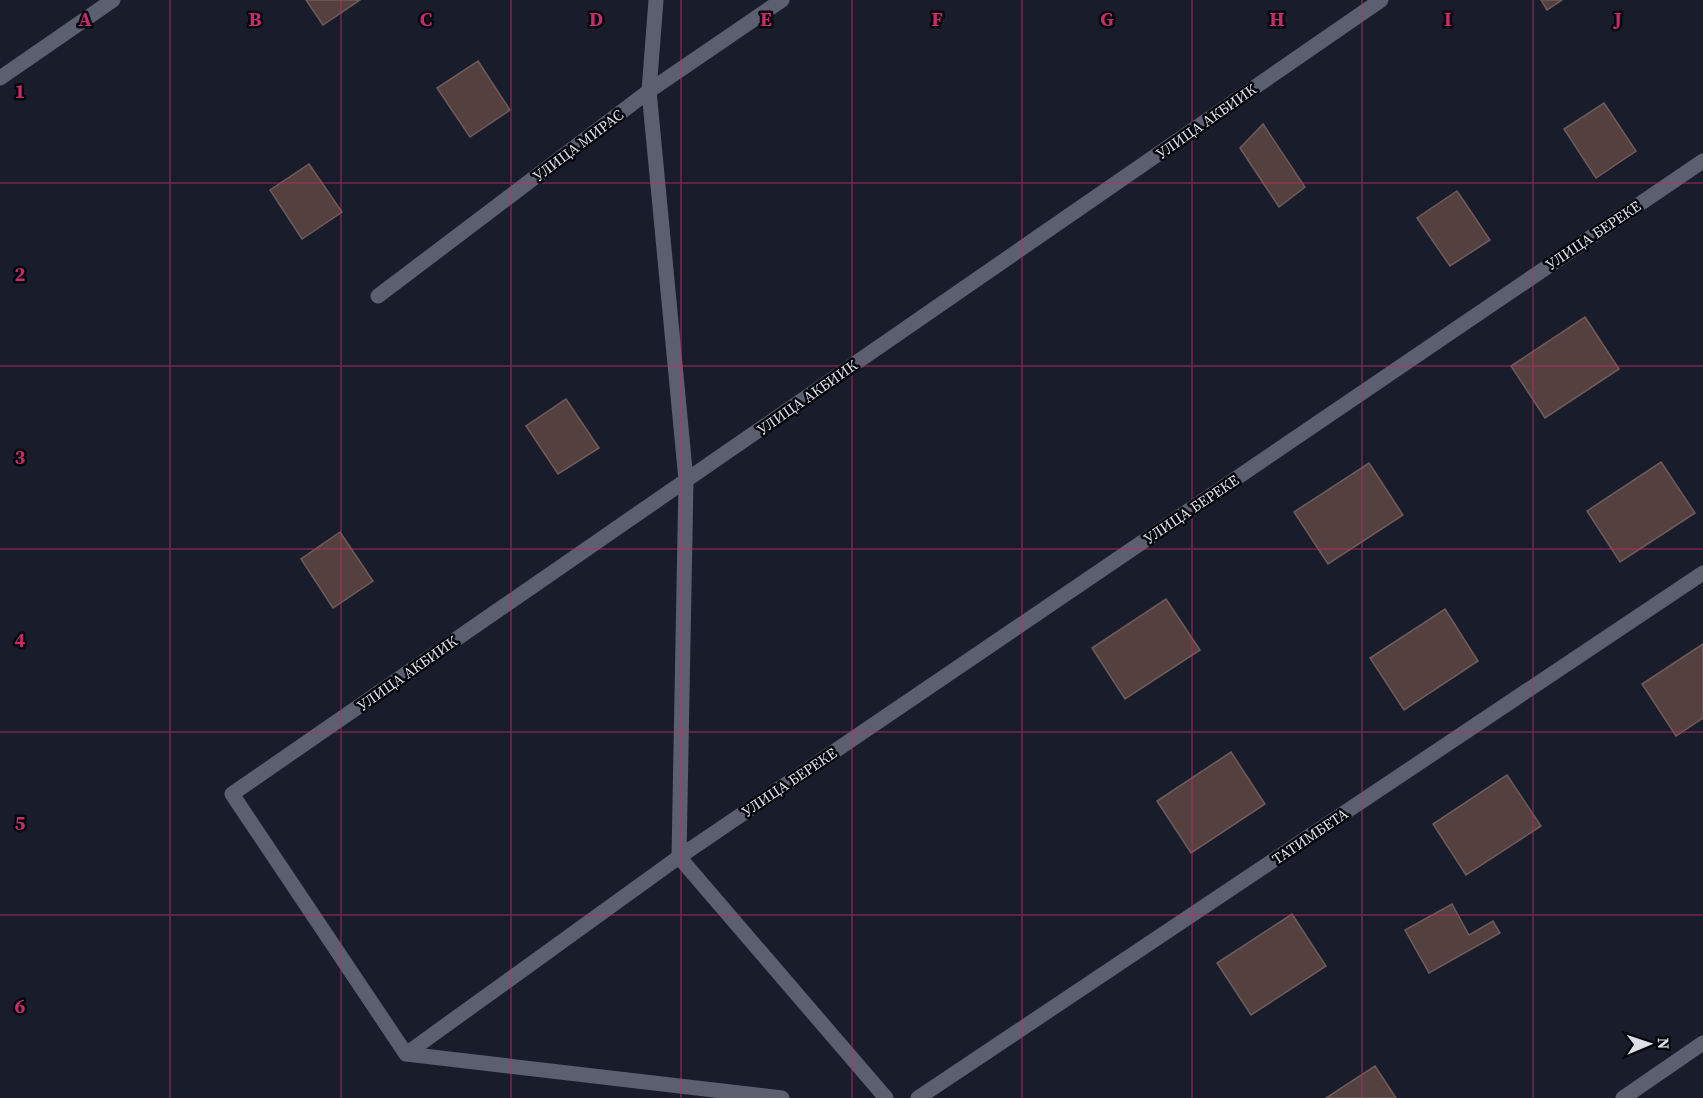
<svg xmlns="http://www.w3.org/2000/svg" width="1703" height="1098" font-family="'Source Serif 4',serif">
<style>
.building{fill:#54403f;stroke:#705b5a;stroke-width:1.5}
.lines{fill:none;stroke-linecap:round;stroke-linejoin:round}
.minor{stroke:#5b5f70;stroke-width:15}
.grid{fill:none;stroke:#c52c69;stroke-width:1.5;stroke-opacity:0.55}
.labels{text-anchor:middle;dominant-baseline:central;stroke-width:5;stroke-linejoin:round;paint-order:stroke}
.street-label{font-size:15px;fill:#dcdee8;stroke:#06070d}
.grid-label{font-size:20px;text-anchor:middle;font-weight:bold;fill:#c52c69;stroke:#06070d;stroke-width:5;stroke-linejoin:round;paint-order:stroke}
</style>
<rect width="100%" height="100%" fill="#191d2b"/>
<!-- building -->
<path class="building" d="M 306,0 L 360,0 L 323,25 Z
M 1541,0 L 1562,0 L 1547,10 Z
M 478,61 L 510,110 L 470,137 L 437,88 Z
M 1604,103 L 1636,151 L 1596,178 L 1564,129 Z
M 1263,124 L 1305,187 L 1279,207 L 1240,148 Z
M 1263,124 L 1305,187 L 1279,207 L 1240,148 Z
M 309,164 L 342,212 L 302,239 L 270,190 Z
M 1457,191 L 1490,240 L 1450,266 L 1417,218 Z
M 1585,317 L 1619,369 L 1545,418 L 1511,366 Z
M 566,399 L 599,448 L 558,474 L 526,426 Z
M 1661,462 L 1695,513 L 1620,562 L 1587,511 Z
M 1369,463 L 1403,515 L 1328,564 L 1294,512 Z
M 340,532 L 373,581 L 333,608 L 301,559 Z
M 1166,599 L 1200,650 L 1125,699 L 1092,648 Z
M 1445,609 L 1478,661 L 1404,710 L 1370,658 Z
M 1703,644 L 1703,718 L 1676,736 L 1642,684 Z
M 1231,752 L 1265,804 L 1191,853 L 1157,801 Z
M 1507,775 L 1541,826 L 1466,875 L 1433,824 Z
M 1452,904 L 1469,935 L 1493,921 L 1500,933 L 1429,973 L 1405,930 Z
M 1292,914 L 1326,966 L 1251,1015 L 1217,963 Z
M 1375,1066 L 1396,1098 L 1326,1098 Z"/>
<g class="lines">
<!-- minor -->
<path class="minor" d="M 656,0 L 649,91 L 686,480 L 679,857
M 0,78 L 113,0
M 378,296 L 649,91 L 782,0
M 679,857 L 1703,161
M 406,1054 L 782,1098
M 886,1098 L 679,857 L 406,1054 L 232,794 L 1381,0
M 918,1098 L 1703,573
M 1623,1098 L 1703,1043"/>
</g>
<!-- grid -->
<path class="grid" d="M 170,0 L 170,1098M 341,0 L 341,1098M 511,0 L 511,1098M 681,0 L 681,1098M 852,0 L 852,1098M 1022,0 L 1022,1098M 1192,0 L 1192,1098M 1362,0 L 1362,1098M 1533,0 L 1533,1098M 0,183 L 1703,183M 0,366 L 1703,366M 0,549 L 1703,549M 0,732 L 1703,732M 0,915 L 1703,915"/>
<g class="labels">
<!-- street labels -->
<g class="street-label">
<text transform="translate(1206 121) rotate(-35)">УЛИЦА АКБИИК</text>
<text transform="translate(578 145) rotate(-37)">УЛИЦА МИРАС</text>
<text transform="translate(1593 235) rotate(-34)">УЛИЦА БЕРЕКЕ</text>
<text transform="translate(807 397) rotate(-35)">УЛИЦА АКБИИК</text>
<text transform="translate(1191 509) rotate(-34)">УЛИЦА БЕРЕКЕ</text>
<text transform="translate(407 673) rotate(-35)">УЛИЦА АКБИИК</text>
<text transform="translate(789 782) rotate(-34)">УЛИЦА БЕРЕКЕ</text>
<text transform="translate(1310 836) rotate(-34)">ТАТИМБЕТА</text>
</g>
</g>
<g class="grid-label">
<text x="85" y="26">A</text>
<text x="255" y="26">B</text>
<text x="426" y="26">C</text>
<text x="596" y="26">D</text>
<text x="766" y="26">E</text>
<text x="937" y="26">F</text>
<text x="1107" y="26">G</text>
<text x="1277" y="26">H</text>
<text x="1448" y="26">I</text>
<text x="1618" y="26">J</text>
<text x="20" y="98">1</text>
<text x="20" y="281">2</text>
<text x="20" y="464">3</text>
<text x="20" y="647">4</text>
<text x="20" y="830">5</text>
<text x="20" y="1013">6</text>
</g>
<!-- north arrow -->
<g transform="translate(1649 1044) rotate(88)" stroke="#06070d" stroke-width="4.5" paint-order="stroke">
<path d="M0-4.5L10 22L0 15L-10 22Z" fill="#dcdee8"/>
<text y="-9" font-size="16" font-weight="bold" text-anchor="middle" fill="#dcdee8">N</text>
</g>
</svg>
